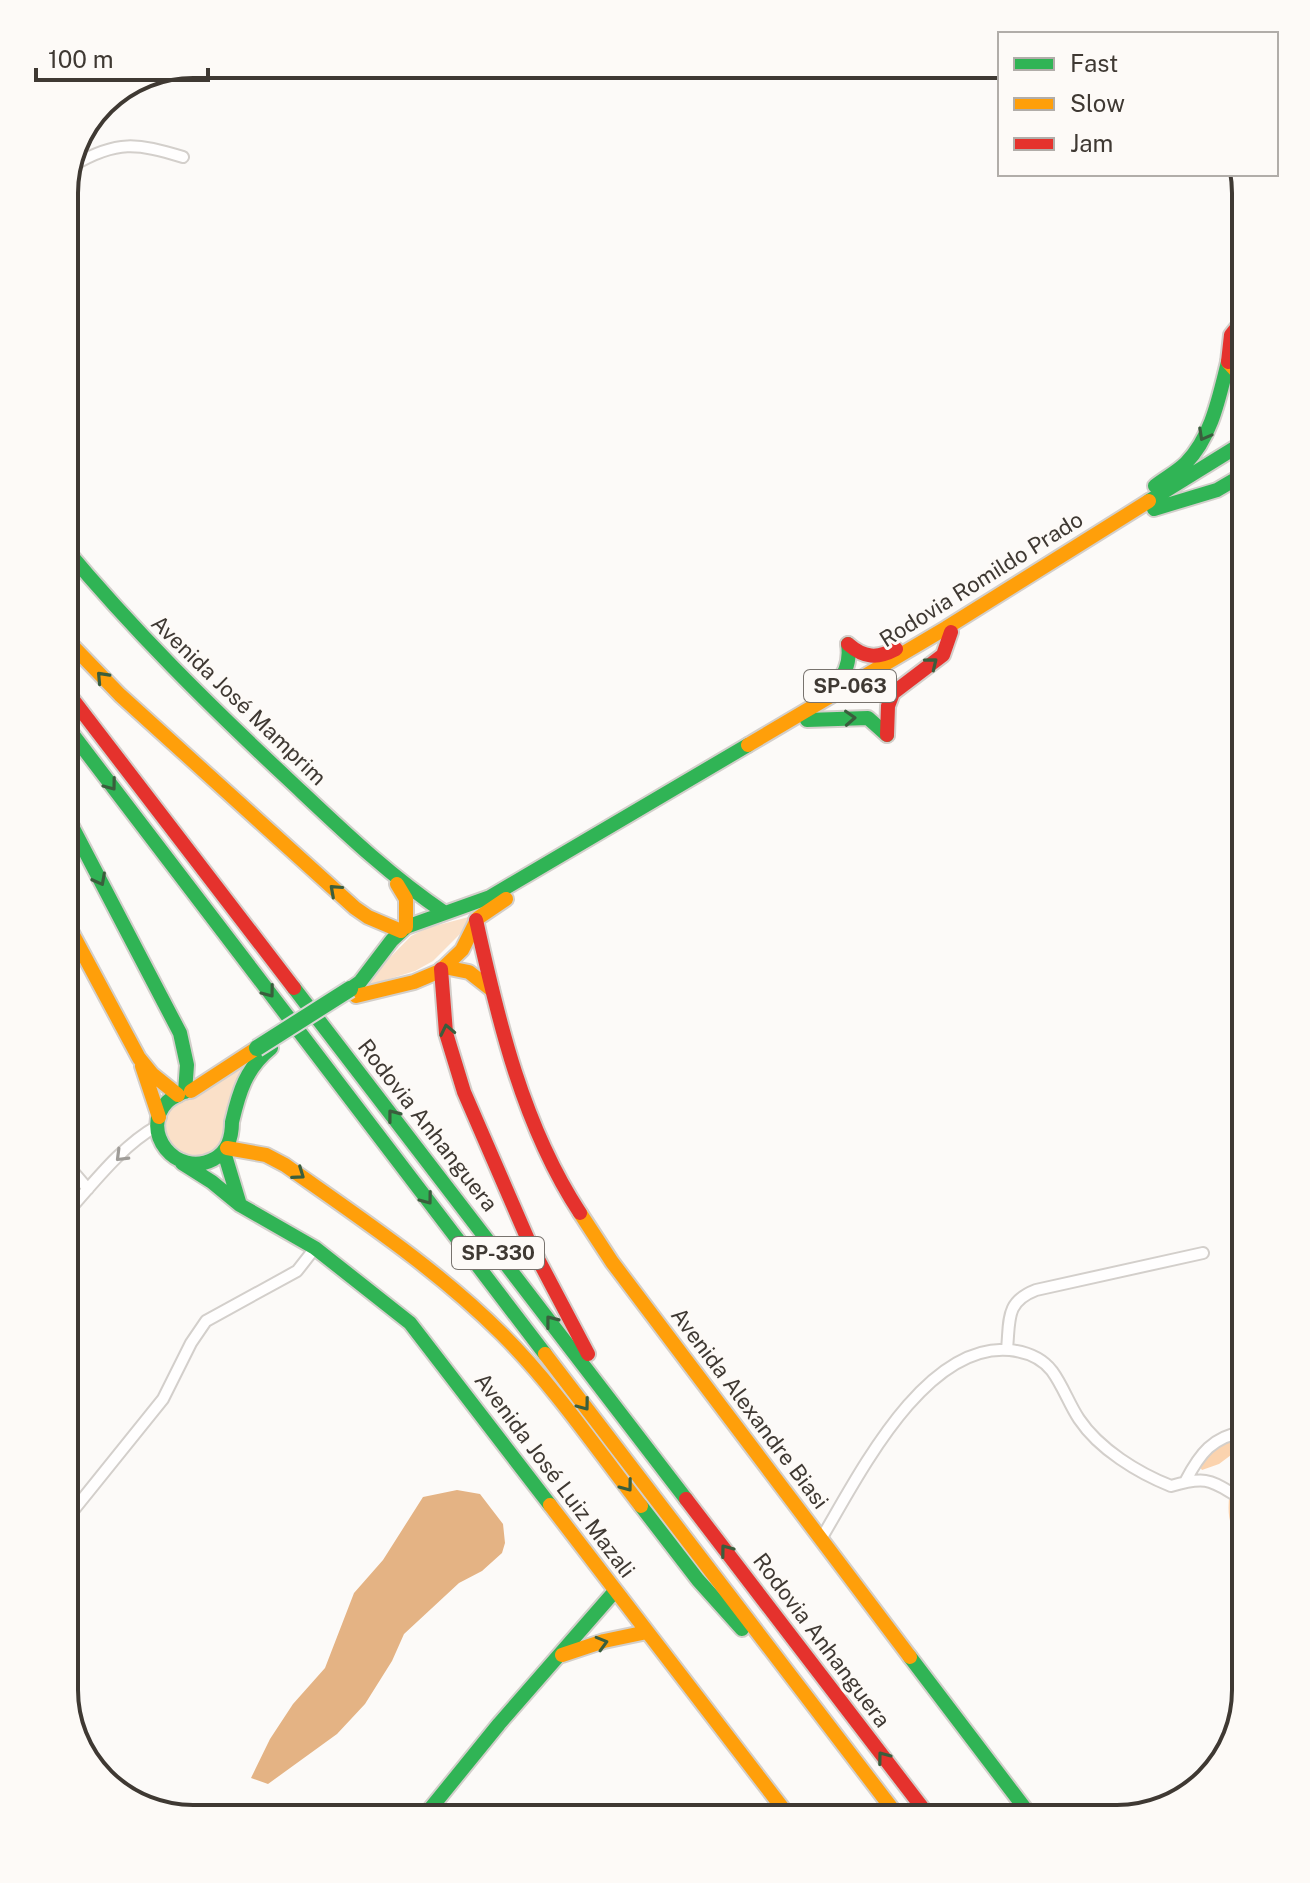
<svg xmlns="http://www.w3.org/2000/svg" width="1310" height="1883" font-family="'Public Sans',sans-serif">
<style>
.green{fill:#fae0c8}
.forest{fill:#fbd3ae}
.water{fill:#e4b384}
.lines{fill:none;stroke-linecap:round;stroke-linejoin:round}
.street-casing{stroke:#d3cfcb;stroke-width:14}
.fast-casing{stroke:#d3cfcb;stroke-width:18}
.slow-casing{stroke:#d3cfcb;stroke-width:18}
.jam-casing{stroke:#d3cfcb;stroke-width:18}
.street{stroke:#fffefe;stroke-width:10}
.fast{stroke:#30b455;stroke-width:14}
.slow{stroke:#ff9f0a;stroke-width:14}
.jam{stroke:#e5322d;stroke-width:14}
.fast-bridge-casing{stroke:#d8d6d4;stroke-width:20;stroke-linecap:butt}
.fast-bridge{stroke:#30b455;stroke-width:16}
.oneway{stroke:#3a5e3d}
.oneway2{stroke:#9f9c98}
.labels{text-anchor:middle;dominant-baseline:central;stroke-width:6;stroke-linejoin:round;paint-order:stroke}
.shield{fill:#fdfaf7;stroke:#78736e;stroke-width:2}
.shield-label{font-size:20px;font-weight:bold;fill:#3f3933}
.street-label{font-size:22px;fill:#3f3933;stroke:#fdfaf7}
.rim{fill:none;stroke:#3f3933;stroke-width:4}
</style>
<rect width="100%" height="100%" fill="#fcfaf8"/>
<!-- green -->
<path class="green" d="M 480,914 L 433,961 L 415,971 L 360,988 L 411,936 L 427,928 Z
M 242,1067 C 229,1090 233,1129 221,1144 C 194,1180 145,1135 172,1107 C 184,1094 224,1077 242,1067 Z"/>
<!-- forest -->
<path class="forest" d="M 1246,1417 L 1246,1480 L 1241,1492 L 1246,1520 L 1240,1529 L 1232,1527 C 1223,1505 1234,1476 1239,1454 L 1235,1452 L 1219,1464 L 1202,1470 L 1199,1466 L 1201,1446 L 1210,1440 L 1244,1433 L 1238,1427 Z"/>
<!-- water -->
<path class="water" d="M 457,1490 L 480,1494 L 503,1524 L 505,1543 L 502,1553 L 482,1571 L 459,1583 L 404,1634 L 392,1661 L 365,1704 L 337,1734 L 268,1784 L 251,1778 L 270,1739 L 293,1704 L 325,1668 L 354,1593 L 383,1560 L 423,1497 Z"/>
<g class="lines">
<defs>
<path id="street" d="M 74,165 C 117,140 137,143 183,157
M 64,1161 L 88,1189
M 64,1216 C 92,1185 121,1146 157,1126
M 1007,1349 C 1010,1320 1005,1302 1036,1290 L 1203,1253
M 1185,1482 C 1200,1453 1212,1437 1246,1431
M 64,1522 L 163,1399 L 191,1343 L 206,1321 L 297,1271 L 315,1248
M 821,1539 C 858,1477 924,1342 1010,1350 C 1027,1352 1042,1358 1052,1371 C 1063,1386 1069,1404 1079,1419 C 1099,1449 1138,1473 1171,1486 C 1212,1474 1212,1483 1246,1501"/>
<path id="fast" d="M 1155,486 C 1165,478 1177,472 1186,463 C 1212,436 1219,397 1228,362
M 1149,501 L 1246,441
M 1154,509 L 1217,490 L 1246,473
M 64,547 C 133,630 209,705 288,779 C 338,826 387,874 445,913
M 829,690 C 844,677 851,665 848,644
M 807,720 L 868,718 L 887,735
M 64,723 L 545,1354
M 64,811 L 180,1033 L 187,1065 L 185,1092
M 294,988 L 686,1499
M 350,989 L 360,982 L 392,940 L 406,927 L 490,897 L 748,745
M 183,1092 C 178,1095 171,1098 167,1102 C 139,1131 176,1179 214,1159 C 228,1151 232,1138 232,1122
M 232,1122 C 239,1092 246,1068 271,1048
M 224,1152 L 240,1205
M 182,1163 L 212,1182 L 240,1205 L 315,1248 L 410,1323 L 550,1505
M 641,1506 L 698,1580 L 742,1629
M 910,1657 L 1033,1819
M 422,1819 L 499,1724 L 615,1591"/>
<path id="slow" d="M 1228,362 L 1246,382
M 64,637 L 120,695 L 355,908 L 368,917 L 401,931
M 748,745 L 946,628 L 1149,501
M 397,884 L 406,899 L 406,927
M 64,918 L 139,1058 L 152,1074 L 178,1095
M 444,967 L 469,972 L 492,990
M 356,996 L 414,982 L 440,971 L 462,950 L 478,918 L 506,899
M 142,1066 L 159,1117
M 191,1091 L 257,1048
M 227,1148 L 266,1155 L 285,1165 C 360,1218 437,1269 502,1334 C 554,1386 596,1448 641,1506
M 580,1213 L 612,1262 L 910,1657
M 545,1354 L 900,1819
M 550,1505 L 791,1819
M 562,1655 L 604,1641 L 647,1632"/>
<path id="jam" d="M 1228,362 L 1231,335 L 1246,316
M 848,644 C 864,658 877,659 896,649
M 64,688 L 294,988
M 887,735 L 888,706 L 893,693 L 943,655 L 951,632
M 476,920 C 498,1020 523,1126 580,1213
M 441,969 L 446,1033 L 464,1092 L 529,1242 L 588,1354
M 686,1499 L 931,1819"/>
</defs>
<!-- street casing -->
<use href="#street" class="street-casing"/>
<!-- fast casing -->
<use href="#fast" class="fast-casing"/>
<!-- slow casing -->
<use href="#slow" class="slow-casing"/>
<!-- jam casing -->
<use href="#jam" class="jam-casing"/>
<!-- street -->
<use href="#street" class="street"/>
<!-- fast -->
<use href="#fast" class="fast"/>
<!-- slow -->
<use href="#slow" class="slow"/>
<!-- jam -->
<use href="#jam" class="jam"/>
<defs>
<path id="fast-bridge" d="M 257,1048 L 350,989"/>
</defs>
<!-- fast-bridge casing -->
<use href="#fast-bridge" class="fast-bridge-casing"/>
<!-- fast-bridge -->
<use href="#fast-bridge" class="fast-bridge"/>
</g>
<!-- one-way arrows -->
<defs><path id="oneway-chevron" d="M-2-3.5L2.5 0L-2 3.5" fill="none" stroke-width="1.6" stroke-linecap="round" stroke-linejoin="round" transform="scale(2)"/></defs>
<g class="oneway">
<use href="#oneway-chevron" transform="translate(1204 435) rotate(119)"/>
<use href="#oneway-chevron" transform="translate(932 663) rotate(-39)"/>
<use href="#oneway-chevron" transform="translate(102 677) rotate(-133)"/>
<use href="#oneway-chevron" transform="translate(850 718) rotate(-3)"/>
<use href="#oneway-chevron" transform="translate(111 785) rotate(53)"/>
<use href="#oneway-chevron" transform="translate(100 880) rotate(62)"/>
<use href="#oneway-chevron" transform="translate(335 890) rotate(-138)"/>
<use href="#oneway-chevron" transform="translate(269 992) rotate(53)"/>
<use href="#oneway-chevron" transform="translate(447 1030) rotate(-102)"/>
<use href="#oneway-chevron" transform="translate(393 1115) rotate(-128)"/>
<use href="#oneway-chevron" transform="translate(299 1174) rotate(35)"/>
<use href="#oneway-chevron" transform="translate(427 1199) rotate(53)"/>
<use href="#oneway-chevron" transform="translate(551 1321) rotate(-128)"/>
<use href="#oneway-chevron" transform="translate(584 1405) rotate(53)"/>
<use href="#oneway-chevron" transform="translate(627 1486) rotate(53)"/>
<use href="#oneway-chevron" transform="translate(726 1550) rotate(-127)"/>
<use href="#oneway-chevron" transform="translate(602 1643) rotate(-16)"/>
<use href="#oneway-chevron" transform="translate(883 1757) rotate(-127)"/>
</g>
<use class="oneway2" href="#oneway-chevron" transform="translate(121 1156) rotate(135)"/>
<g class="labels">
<!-- shield labels -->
<g class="shield">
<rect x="804" y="670" width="92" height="32" rx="6"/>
<rect x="452" y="1237" width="92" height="32" rx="6"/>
</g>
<g class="shield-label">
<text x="850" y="686">SP-063</text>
<text x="498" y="1253">SP-330</text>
</g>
<!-- street labels -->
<g class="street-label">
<text transform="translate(981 579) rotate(-32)">Rodovia Romildo Prado</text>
<text transform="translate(239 700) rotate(44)">Avenida José Mamprim</text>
<text transform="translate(428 1125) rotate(52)">Rodovia Anhanguera</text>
<text transform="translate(750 1408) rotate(53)">Avenida Alexandre Biasi</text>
<text transform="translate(555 1475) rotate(53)">Avenida José Luiz Mazali</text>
<text transform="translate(822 1640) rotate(53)">Rodovia Anhanguera</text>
</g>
</g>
<!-- crop -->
<path d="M0 0H1310V1883H0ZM193 78H1117A115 115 0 0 1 1232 193V1690A115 115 0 0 1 1117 1805H193A115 115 0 0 1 78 1690V193A115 115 0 0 1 193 78Z" fill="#fdfaf7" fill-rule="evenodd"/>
<path class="rim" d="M193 78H1117A115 115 0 0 1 1232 193V1690A115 115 0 0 1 1117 1805H193A115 115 0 0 1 78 1690V193A115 115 0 0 1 193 78Z"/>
<!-- legend -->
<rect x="998" y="32" width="280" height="144" fill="#fdfaf7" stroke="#b1ada9" stroke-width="2"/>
<rect x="1014" y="58" width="40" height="12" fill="#30b455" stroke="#b1ada9" stroke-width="2"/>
<text x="1070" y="72" font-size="24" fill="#3f3933">Fast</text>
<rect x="1014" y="98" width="40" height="12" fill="#ff9f0a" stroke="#b1ada9" stroke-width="2"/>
<text x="1070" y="112" font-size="24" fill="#3f3933">Slow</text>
<rect x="1014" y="138" width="40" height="12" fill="#e5322d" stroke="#b1ada9" stroke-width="2"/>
<text x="1070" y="152" font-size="24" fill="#3f3933">Jam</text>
<!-- scale -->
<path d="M36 68v12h172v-12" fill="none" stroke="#3f3933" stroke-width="4"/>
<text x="48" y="68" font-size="24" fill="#3f3933" stroke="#fdfaf7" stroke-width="6" paint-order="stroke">100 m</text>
</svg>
